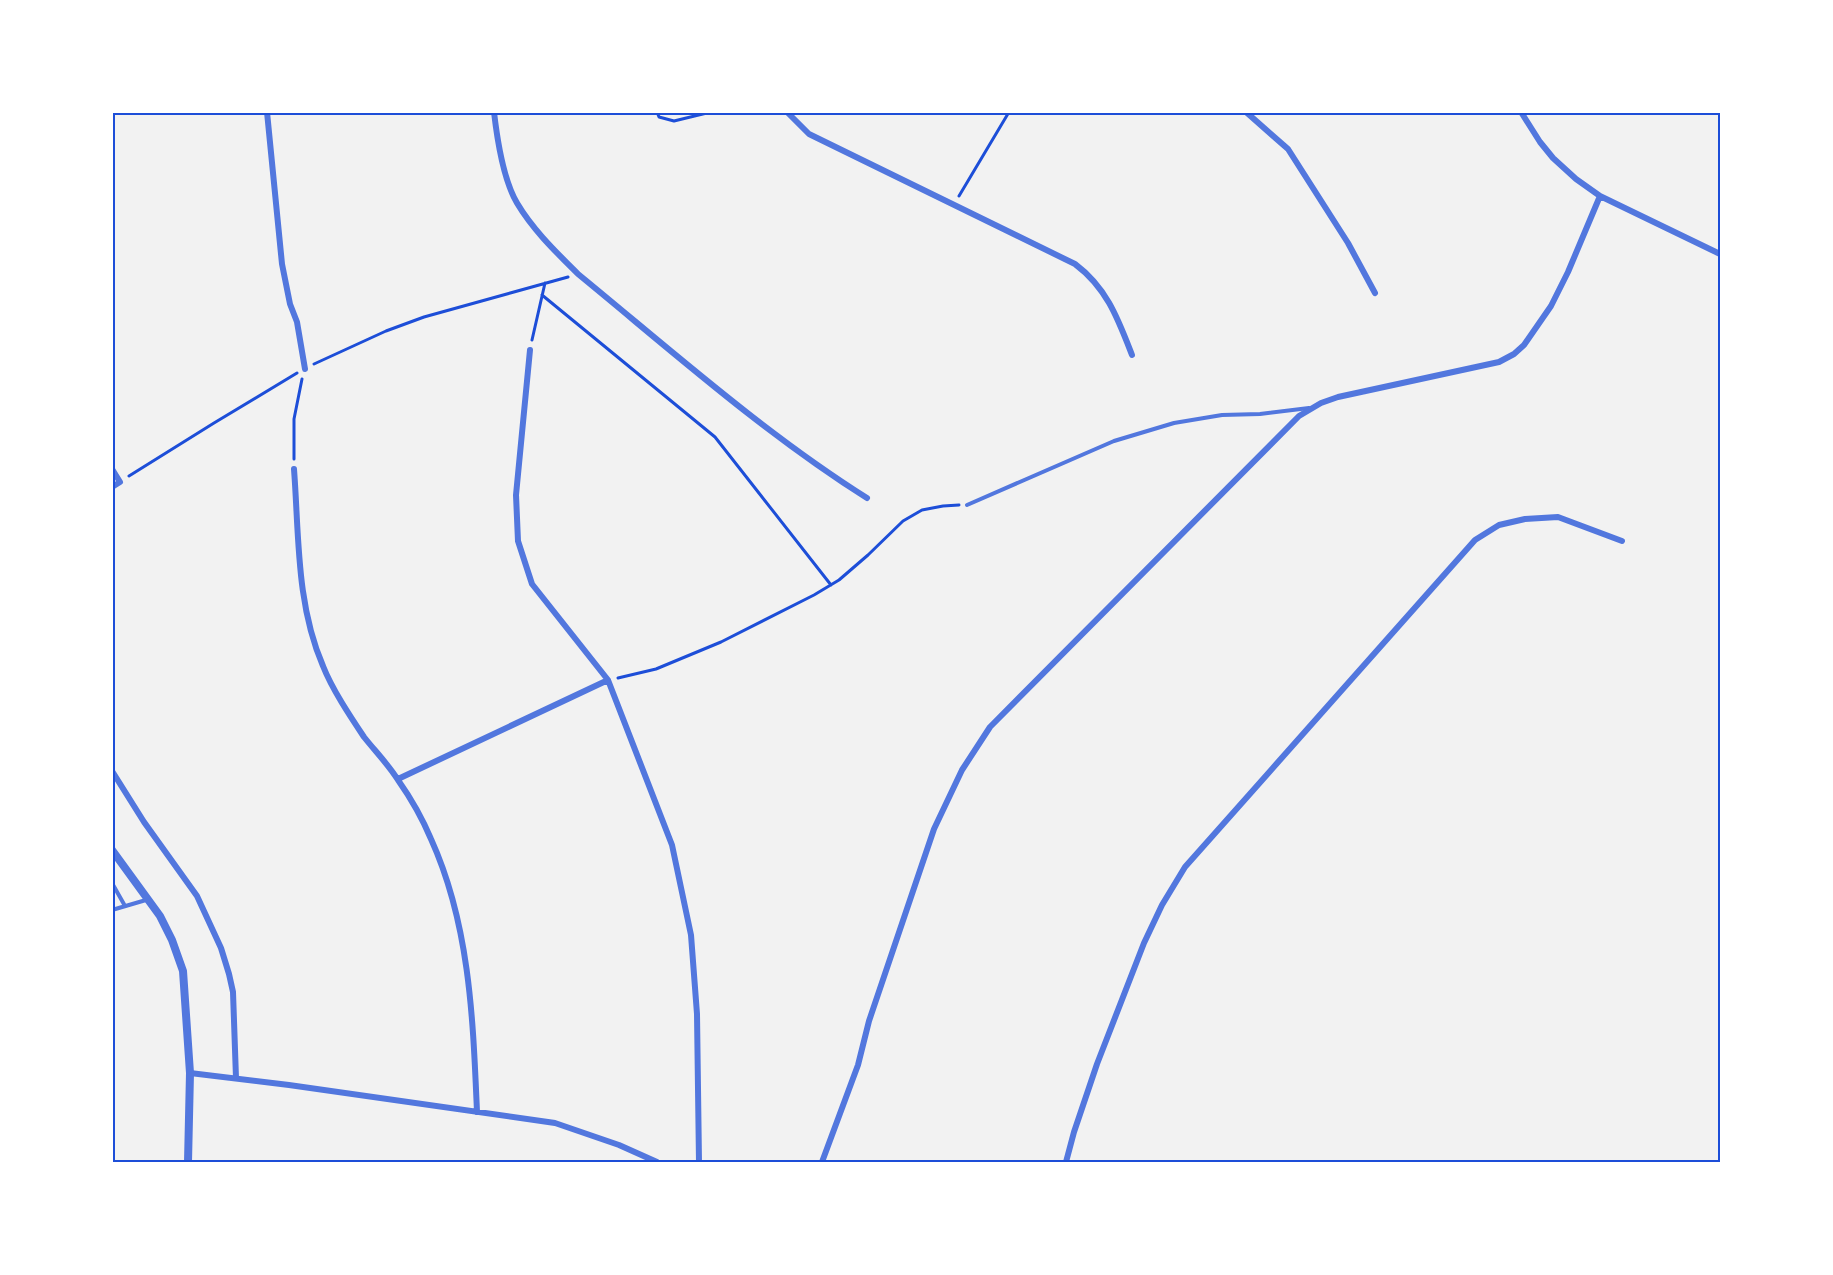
<svg xmlns="http://www.w3.org/2000/svg" width="1833" height="1275" font-family="Bitter,serif">
<style>
.lines{fill:none;stroke-linecap:round;stroke-linejoin:round}
.path{stroke:#1d4ed8;stroke-width:3}
.service{stroke:#5277de;stroke-width:4}
.minor{stroke:#5277de;stroke-width:6}
.tertiary{stroke:#5277de;stroke-width:8}
.neatline{fill:none;stroke:#1d4ed8;stroke-width:2}
</style>
<rect width="100%" height="100%" fill="#f2f2f2"/>
<g class="lines">
<!-- path -->
<path class="path" d="M 657,112 L 659,117 L 674,121 L 711,112
M 959,196 L 1009,112
M 542,295 L 715,437 L 831,585
M 532,340 L 545,283
M 314,364 L 386,331 L 424,317 L 568,277
M 294,459 L 294,419 L 302,379
M 129,476 L 214,423 L 297,373
M 618,678 L 656,669 L 721,642 L 814,595 L 839,580 L 868,555 L 903,521 L 922,510 L 943,506 L 959,505"/>
<!-- service -->
<path class="service" d="M 967,505 L 1114,441 L 1174,423 L 1222,415 L 1260,414 L 1309,408
M 112,883 L 125,906
M 112,910 L 146,900"/>
<!-- minor -->
<path class="minor" d="M 267,112 L 282,264 L 290,304 L 297,322 L 305,369
M 494,112 C 497,138 504,181 517,203 C 533,230 556,252 578,274 C 672,351 764,433 867,498
M 787,112 L 809,134 L 1075,264 C 1107,288 1118,319 1132,355
M 1246,112 L 1288,149 L 1348,243 L 1375,293
M 1521,112 L 1540,142 L 1553,158 L 1576,179 L 1600,196 L 1720,254
M 530,350 L 516,495 L 518,541 L 532,584 L 608,680 L 672,845 L 691,935 L 697,1014 L 699,1162
M 112,469 L 120,482 L 112,487
M 294,469 C 299,534 296,604 323,666 C 332,689 350,716 364,737 C 375,751 388,764 398,780 C 410,797 423,820 431,839 C 470,925 473,1020 477,1112
M 112,771 L 144,822 L 197,896 L 221,948 L 229,974 L 233,992 L 236,1078
M 398,779 L 608,680
M 190,1073 L 289,1085 L 555,1123 L 619,1145 L 657,1162
M 822,1162 L 858,1065 L 869,1021 L 934,829 L 962,770 L 990,727 L 1299,416 L 1321,403 L 1338,397 L 1499,362 L 1514,354 L 1524,345 L 1551,306 L 1568,272 L 1600,196
M 1066,1162 L 1074,1132 L 1097,1064 L 1144,943 L 1162,905 L 1185,867 L 1475,540 L 1499,525 L 1525,519 L 1558,517 L 1622,541"/>
<!-- tertiary -->
<path class="tertiary" d="M 112,850 L 160,916 L 172,940 L 183,971 L 190,1073 L 188,1162"/>
</g>
<!-- border -->
<rect width="1833" height="1275" fill="none" stroke="#ffffff" stroke-width="228"/>
<rect x="114" y="114" width="1605" height="1047" class="neatline"/>
</svg>
